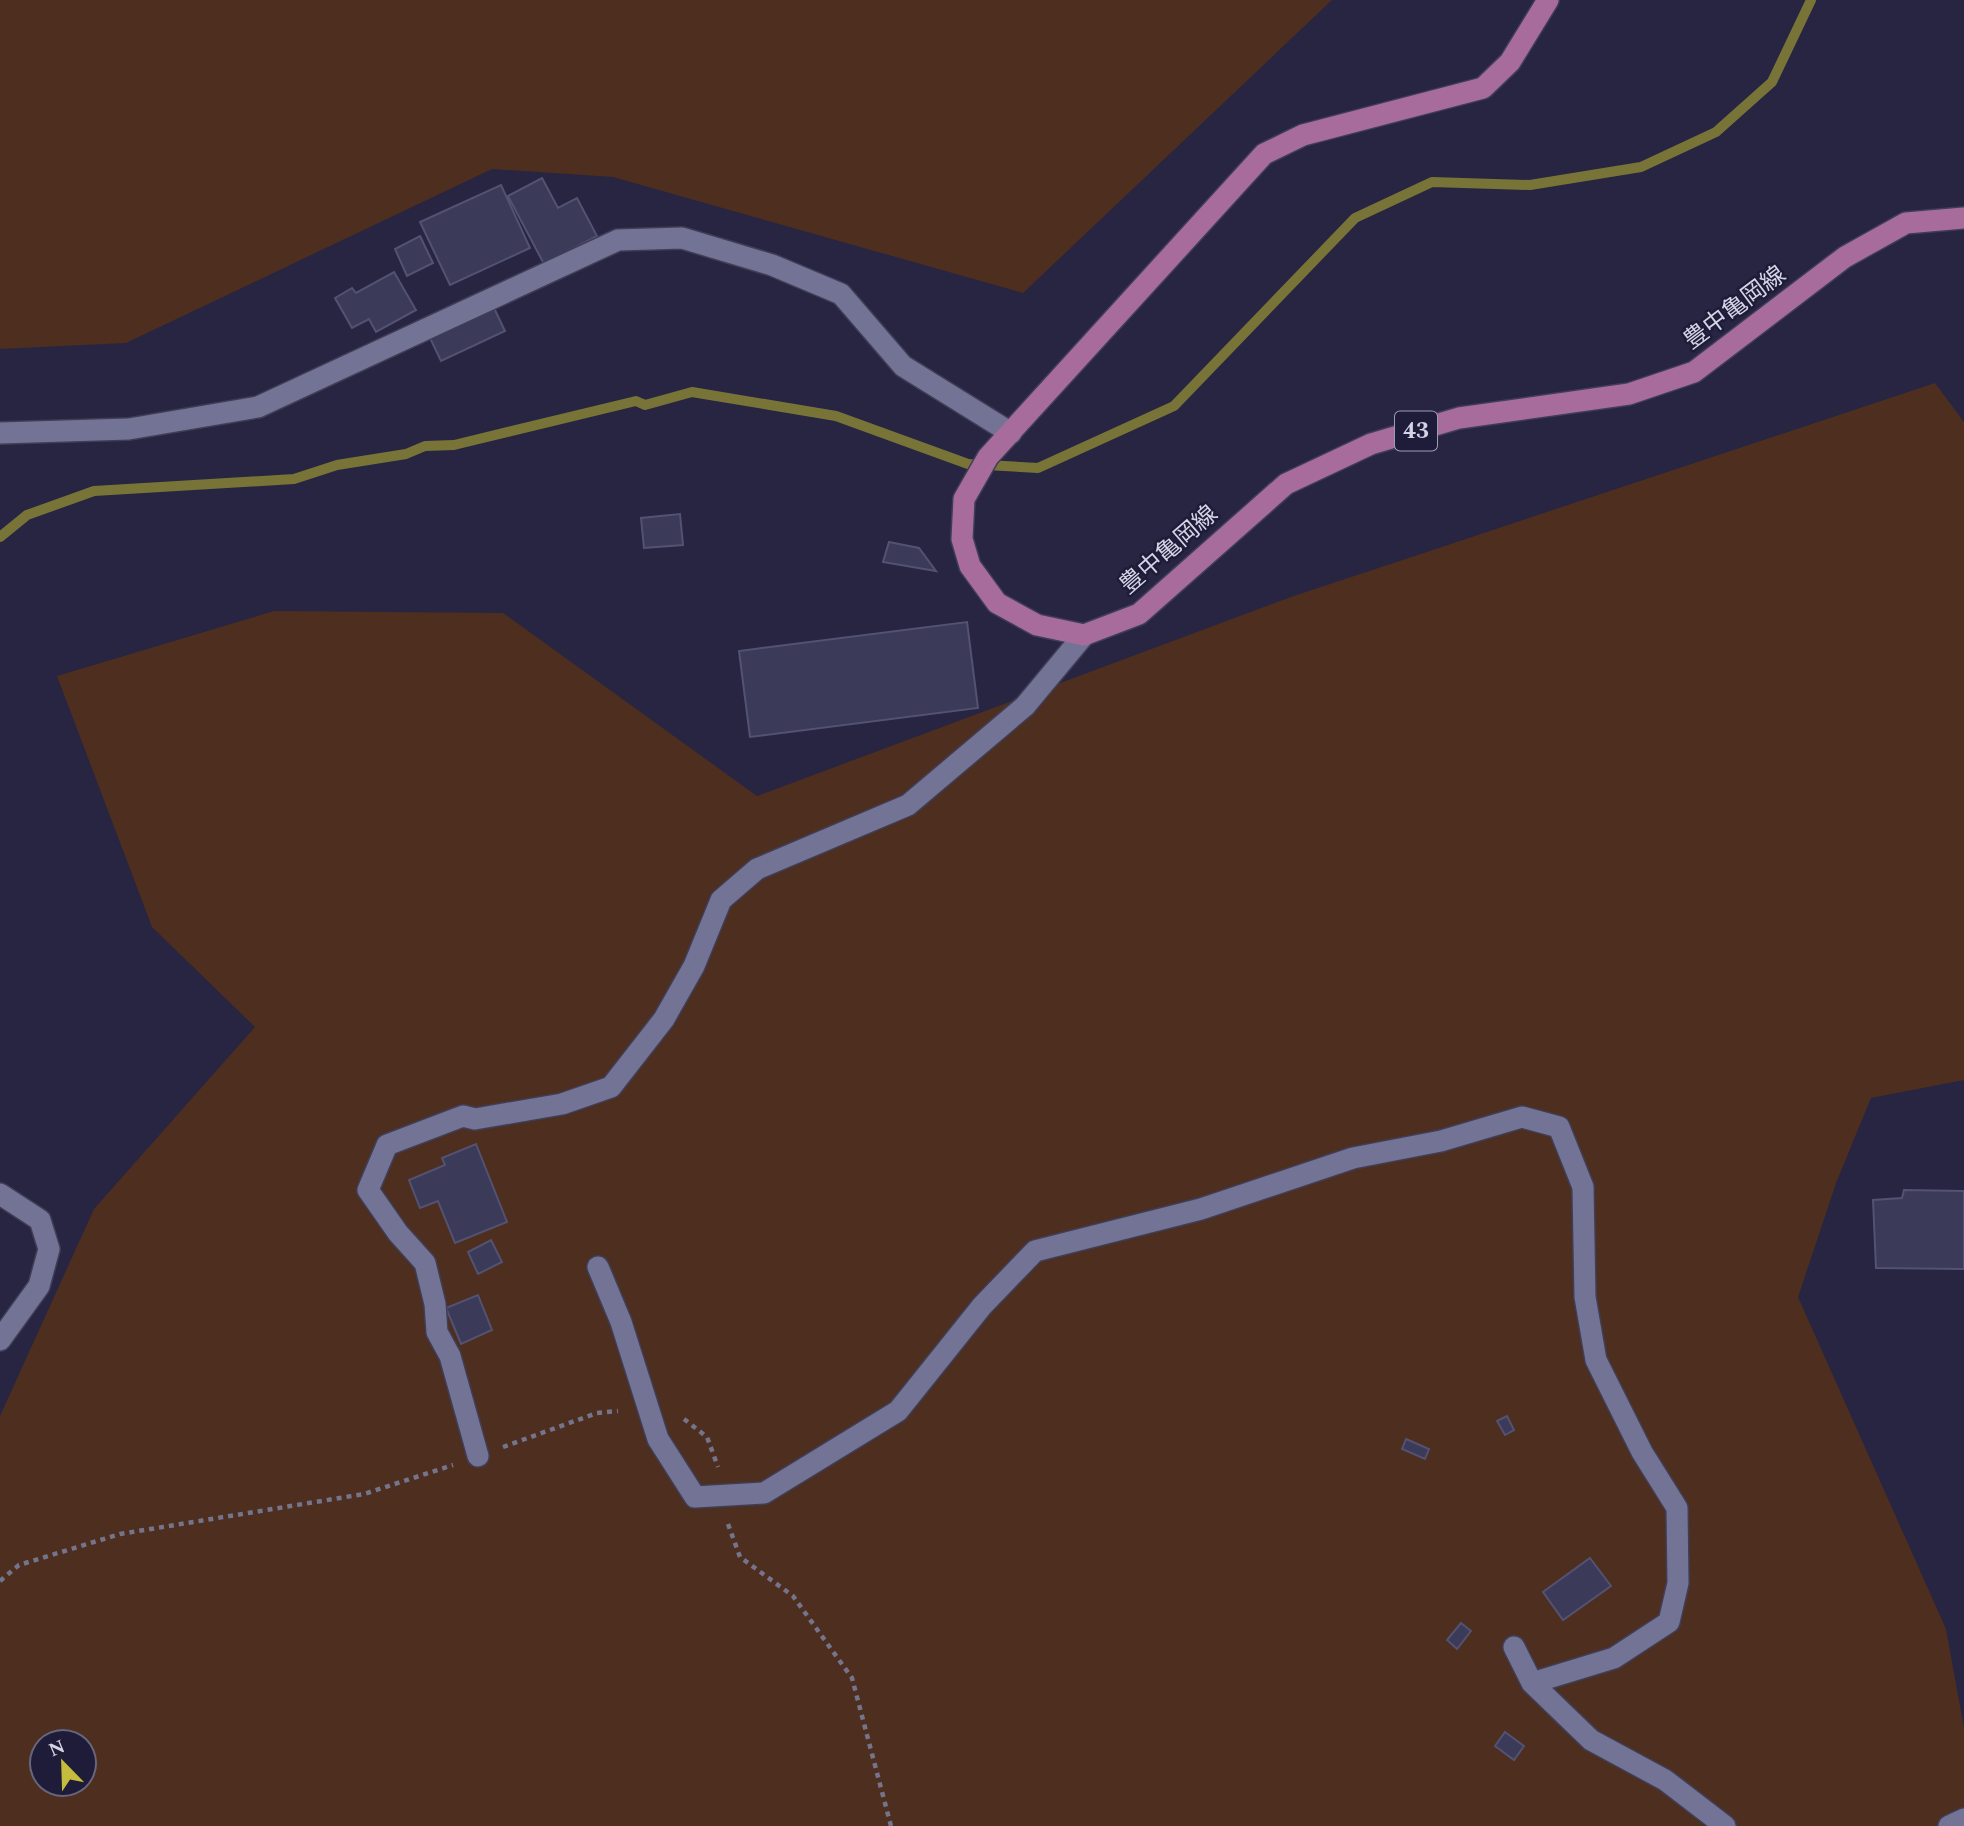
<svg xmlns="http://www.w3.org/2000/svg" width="1964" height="1826" font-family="Spectral,'Noto Sans JP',serif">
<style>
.green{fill:#4d2e1f;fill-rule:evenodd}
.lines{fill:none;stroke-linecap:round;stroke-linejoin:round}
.stream{stroke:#787438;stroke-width:10}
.building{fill:#3b3a58;stroke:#535272;stroke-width:2}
.street-casing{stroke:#403e56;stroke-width:24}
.primary-casing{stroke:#403e56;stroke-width:24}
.path{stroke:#75748d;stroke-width:4.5;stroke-dasharray:5 5;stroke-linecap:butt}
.street{stroke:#737395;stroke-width:21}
.primary{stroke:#a76c9c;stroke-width:21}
.labels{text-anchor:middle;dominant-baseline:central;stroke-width:5;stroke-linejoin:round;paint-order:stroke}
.shield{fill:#1e1c38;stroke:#9d9db2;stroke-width:2}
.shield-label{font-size:23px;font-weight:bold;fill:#d4d4e7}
.street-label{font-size:24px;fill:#d4d4e7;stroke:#1e1c38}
</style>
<rect width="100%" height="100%" fill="#272542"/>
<!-- green -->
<path class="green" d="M 0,0 L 1332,0 L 1023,293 L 613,177 L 492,169 L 126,343 L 0,349 Z
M 1935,383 L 1964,422 L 1964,1080 L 1871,1098 L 1836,1183 L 1798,1297 L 1946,1629 L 1964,1728 L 1964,1826 L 0,1826 L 0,1416 L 94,1209 L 255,1027 L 152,927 L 57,676 L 274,611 L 503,613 L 757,796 L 1291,597 ZM 42,1742 L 84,1742 L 84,1784 L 42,1784 Z"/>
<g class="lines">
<!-- stream -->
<path class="stream" d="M 0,537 L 27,515 L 94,491 L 294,479 L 337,465 L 406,454 L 425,446 L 454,445 L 636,401 L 645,405 L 692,392 L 836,416 L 968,464 L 1038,468 L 1174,406 L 1355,218 L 1432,182 L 1530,185 L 1641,167 L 1716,132 L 1772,82 L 1811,0"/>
</g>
<!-- building -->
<path class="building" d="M 542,178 L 558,208 L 577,198 L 597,236 L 544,264 L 508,196 Z
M 501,185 L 530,248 L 450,285 L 420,222 Z
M 420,236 L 433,263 L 407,276 L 395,249 Z
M 394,272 L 416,310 L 376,332 L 369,319 L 352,328 L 335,298 L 352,288 L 356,293 Z
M 494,308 L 505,331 L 441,361 L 430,338 Z
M 680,514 L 683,545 L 644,548 L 641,518 Z
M 889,542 L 919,548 L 936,571 L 883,562 Z
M 967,622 L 978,708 L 750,737 L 739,651 Z
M 476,1144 L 507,1222 L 455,1243 L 438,1201 L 420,1208 L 409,1180 L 445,1165 L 442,1158 Z
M 1904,1190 L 1964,1191 L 1964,1269 L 1876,1268 L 1873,1200 L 1902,1198 Z
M 491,1240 L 502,1262 L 478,1274 L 468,1252 Z
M 478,1295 L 492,1330 L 461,1344 L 446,1308 Z
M 1507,1416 L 1514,1430 L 1505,1435 L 1497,1421 Z
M 1406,1439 L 1429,1449 L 1425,1459 L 1402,1449 Z
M 1590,1558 L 1611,1586 L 1563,1620 L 1543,1592 Z
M 1461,1623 L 1471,1631 L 1457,1649 L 1447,1640 Z
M 1505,1732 L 1524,1746 L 1514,1760 L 1495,1746 Z"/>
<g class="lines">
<defs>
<path id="street" d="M 0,433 L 129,429 L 258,407 L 618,240 L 682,238 L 772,265 L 841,294 L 903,366 L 1011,433
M 0,1194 L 40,1220 L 49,1249 L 39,1286 L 0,1340
M 598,1267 L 621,1322 L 658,1439 L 695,1497 L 764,1493 L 898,1411 L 982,1306 L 1035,1251 L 1201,1209 L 1353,1158 L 1441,1141 L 1522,1117 L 1559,1127 L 1583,1187 L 1585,1297 L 1596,1360 L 1642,1452 L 1677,1508 L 1678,1583 L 1669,1622 L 1614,1658 L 1532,1683
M 478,1456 L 450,1356 L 437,1332 L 435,1304 L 425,1263 L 398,1233 L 368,1190 L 387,1145 L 463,1116 L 475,1119 L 562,1104 L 611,1087 L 664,1019 L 694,966 L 721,900 L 757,869 L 908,805 L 1025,706 L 1084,635
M 1514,1647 L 1532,1683 L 1591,1740 L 1665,1780 L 1725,1826
M 1949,1826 L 1964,1819"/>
<path id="primary" d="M 1548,0 L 1510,62 L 1483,88 L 1303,135 L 1264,154 L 988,457 L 964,499 L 962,539 L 970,566 L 997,603 L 1037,625 L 1084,635 L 1139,614 L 1286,484 L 1371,444 L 1459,418 L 1629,394 L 1694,372 L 1845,257 L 1906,223 L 1964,218"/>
</defs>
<!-- street casing -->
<use href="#street" class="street-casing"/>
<!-- primary casing -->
<use href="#primary" class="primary-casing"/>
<!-- path -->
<path class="path" d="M 684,1419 L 707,1437 L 718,1467
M 503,1447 L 597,1413 L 618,1411
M 728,1524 L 740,1557 L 793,1596 L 852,1678 L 891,1826
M 0,1581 L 19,1565 L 120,1534 L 364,1494 L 453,1465"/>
<!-- street -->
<use href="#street" class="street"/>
<!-- primary -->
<use href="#primary" class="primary"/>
</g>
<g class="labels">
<!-- shield labels -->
<rect class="shield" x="1395" y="411.5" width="42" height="39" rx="5"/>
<g class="shield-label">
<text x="1416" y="431">43</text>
</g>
<!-- street labels -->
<g class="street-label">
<text transform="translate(1735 308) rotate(-37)">豊中亀岡線</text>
<text transform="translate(1169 550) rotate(-41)">豊中亀岡線</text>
</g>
</g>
<!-- north arrow -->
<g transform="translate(63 1763) rotate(337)"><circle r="33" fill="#1e1c38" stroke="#67667e" stroke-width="2"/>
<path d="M0-5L12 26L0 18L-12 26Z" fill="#c5bc3d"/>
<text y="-10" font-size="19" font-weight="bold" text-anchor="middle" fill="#d4d4e7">N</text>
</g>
</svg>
